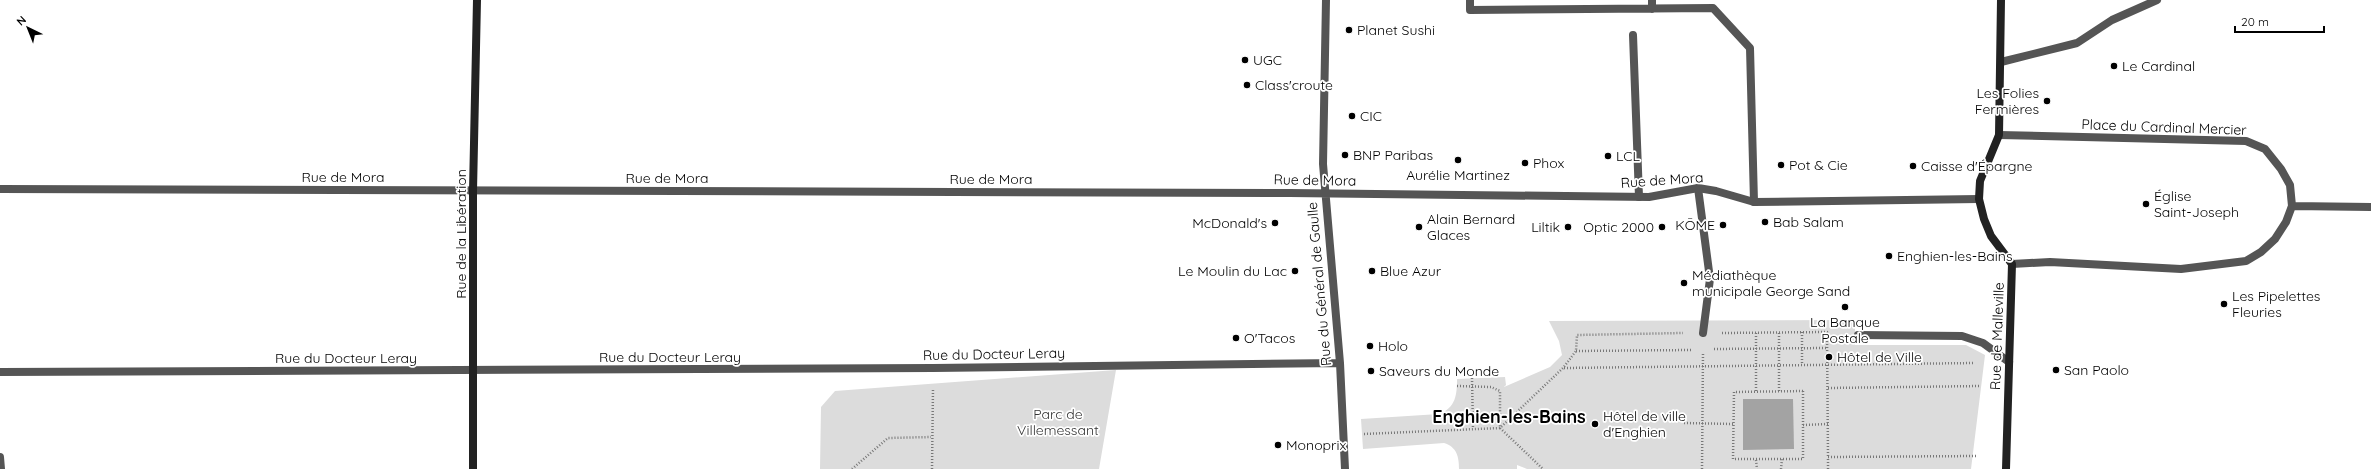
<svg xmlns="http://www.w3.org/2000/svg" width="2371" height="469" font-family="Quicksand,sans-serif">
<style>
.green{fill:#dcdcdc}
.water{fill:#a3a3a3}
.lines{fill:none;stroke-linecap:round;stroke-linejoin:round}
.path{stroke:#777;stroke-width:2.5;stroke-dasharray:1 2;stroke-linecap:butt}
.service{stroke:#555;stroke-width:8}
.pedestrian{stroke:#555;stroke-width:8}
.minor{stroke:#555;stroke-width:8}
.secondary{stroke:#222;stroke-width:8}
.poi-dot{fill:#000;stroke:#fff;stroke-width:1.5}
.labels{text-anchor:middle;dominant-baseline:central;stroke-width:3.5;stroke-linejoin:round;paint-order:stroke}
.poi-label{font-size:14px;fill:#000;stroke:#fff;text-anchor:start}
.street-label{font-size:14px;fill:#000;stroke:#fff}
.park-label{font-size:14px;fill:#333;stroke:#fff}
.district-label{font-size:18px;font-weight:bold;fill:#000;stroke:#fff}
</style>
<rect width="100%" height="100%" fill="#fff"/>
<!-- green -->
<path class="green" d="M 1855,320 L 1855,345 L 1966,345 L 1985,355 L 1971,469 L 1527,469 L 1517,465 L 1517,469 L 1459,469 C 1459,457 1457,447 1444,443 L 1363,449 L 1361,419 L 1439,414 C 1456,408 1457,394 1457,379 L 1505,377 L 1506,385 L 1504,387 L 1550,367 L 1562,355 L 1559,341 L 1549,321 Z
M 1116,370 L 1099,469 L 820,469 L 821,407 L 835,391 Z"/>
<!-- water -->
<path class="water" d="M 1743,399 L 1793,399 L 1794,449 L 1743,450 Z"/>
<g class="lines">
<!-- path -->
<path class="path" d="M 1802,332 L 1802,364
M 1722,333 L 1827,332 L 1828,457
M 1714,349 L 1827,348
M 1576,351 L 1691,350
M 1564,368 L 1975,363
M 1472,378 L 1473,429
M 1457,386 L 1491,387 L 1500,391 L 1500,428 L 1543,469
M 1828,388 L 1980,386
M 1756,391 L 1756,333
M 1779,391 L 1779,333
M 1803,391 L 1803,459 L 1733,459 L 1734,392 Z
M 1684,423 L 1733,424
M 1803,425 L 1828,424
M 1364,434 L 1500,428 L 1563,368 L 1576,351 L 1577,335 L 1683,333
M 1756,460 L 1757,469
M 852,469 L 888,438 L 931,437
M 932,469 L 933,388
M 1702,469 L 1703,352
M 1781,469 L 1782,459
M 1828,469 L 1828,457 L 1978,456"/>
<!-- service -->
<path class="service" d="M 1633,35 L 1639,197
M 1698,188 L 1710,279 L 1703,333
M 1858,335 L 1962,336 L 1983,343 L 2009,362"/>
<!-- pedestrian -->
<path class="pedestrian" d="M 1470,0 L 1470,10 L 1713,8 L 1750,48 L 1754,202
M 1652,0 L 1652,9
M 2001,62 L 2077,43 L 2112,20 L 2157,0"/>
<!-- minor -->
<path class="minor" d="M 1326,0 L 1323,164 L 1340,363 L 1345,469
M 1999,135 L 2246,141 L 2265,149 L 2281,169 L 2290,185 L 2292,206 L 2286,222 L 2275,239 L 2261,252 L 2246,261 L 2181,269 L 2050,262 L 2012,264
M 0,189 L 1290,193 L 1649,197 L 1698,188 L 1716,191 L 1754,202 L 1979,199
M 2292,206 L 2371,207
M 0,372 L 933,368 L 1340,363
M 0,457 L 1,469"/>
<!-- secondary -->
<path class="secondary" d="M 2001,0 L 1999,135 L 1980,181 L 1979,199 L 1984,219 L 1991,236 L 2012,264 L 2006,469
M 473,469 L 473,191 L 477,0"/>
</g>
<!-- markers -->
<g class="poi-dot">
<circle cx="1349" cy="30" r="4"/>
<circle cx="1245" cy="60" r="4"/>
<circle cx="2114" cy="66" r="4"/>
<circle cx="1247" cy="85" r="4"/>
<circle cx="2047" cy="101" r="4"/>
<circle cx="1352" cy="116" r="4"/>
<circle cx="1345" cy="155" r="4"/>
<circle cx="1608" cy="156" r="4"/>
<circle cx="1458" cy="160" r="4"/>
<circle cx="1525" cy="163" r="4"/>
<circle cx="1781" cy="165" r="4"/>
<circle cx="1913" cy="166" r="4"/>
<circle cx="2146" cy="204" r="4"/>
<circle cx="1765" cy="222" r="4"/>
<circle cx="1275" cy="223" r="4"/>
<circle cx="1723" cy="225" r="4"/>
<circle cx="1419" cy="227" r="4"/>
<circle cx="1568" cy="227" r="4"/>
<circle cx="1662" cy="227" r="4"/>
<circle cx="1889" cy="256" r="4"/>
<circle cx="1295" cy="271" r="4"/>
<circle cx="1372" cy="271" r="4"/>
<circle cx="1684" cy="283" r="4"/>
<circle cx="2224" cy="304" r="4"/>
<circle cx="1845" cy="307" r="4"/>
<circle cx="1236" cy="338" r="4"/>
<circle cx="1370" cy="346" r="4"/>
<circle cx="1829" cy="357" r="4"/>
<circle cx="2056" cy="370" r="4"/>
<circle cx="1371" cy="371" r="4"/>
<circle cx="1595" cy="424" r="4"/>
<circle cx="1278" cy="445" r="4"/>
</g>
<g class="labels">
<!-- poi labels -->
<g class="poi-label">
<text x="1357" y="30">Planet Sushi</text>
<text x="1253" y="60">UGC</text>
<text x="2122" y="66">Le Cardinal</text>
<text x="1255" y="85">Class'croute</text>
<text x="2039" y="93" text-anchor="end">Les Folies<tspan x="2039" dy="16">Fermières</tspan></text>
<text x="1360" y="116">CIC</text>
<text x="1353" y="155">BNP Paribas</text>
<text x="1616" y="156">LCL</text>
<text x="1533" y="163">Phox</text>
<text x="1789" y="165">Pot &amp; Cie</text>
<text x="1921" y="166">Caisse d'Épargne</text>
<text x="1458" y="175" text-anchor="middle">Aurélie Martinez</text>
<text x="2154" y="196">Église<tspan x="2154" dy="16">Saint-Joseph</tspan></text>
<text x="1427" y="219">Alain Bernard<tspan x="1427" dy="16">Glaces</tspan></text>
<text x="1773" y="222">Bab Salam</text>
<text x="1267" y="223" text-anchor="end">McDonald's</text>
<text x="1715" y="225" text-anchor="end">KŌME</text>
<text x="1560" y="227" text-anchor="end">Liltik</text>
<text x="1654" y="227" text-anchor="end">Optic 2000</text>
<text x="1897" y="256">Enghien-les-Bains</text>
<text x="1287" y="271" text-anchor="end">Le Moulin du Lac</text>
<text x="1380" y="271">Blue Azur</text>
<text x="1692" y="275">Médiathèque<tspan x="1692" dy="16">municipale George Sand</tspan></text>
<text x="2232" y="296">Les Pipelettes<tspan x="2232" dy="16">Fleuries</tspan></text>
<text x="1845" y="322" text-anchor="middle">La Banque<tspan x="1845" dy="16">Postale</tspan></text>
<text x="1244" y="338">O'Tacos</text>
<text x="1378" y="346">Holo</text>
<text x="1837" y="357">Hôtel de Ville</text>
<text x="2064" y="370">San Paolo</text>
<text x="1379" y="371">Saveurs du Monde</text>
<text x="1603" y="416">Hôtel de ville<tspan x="1603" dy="16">d'Enghien</tspan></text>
<text x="1286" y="445">Monoprix</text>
</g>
<!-- street labels -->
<g class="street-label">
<text transform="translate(2164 127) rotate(2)">Place du Cardinal Mercier</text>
<text x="343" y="177">Rue de Mora</text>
<text x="667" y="178">Rue de Mora</text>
<text x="991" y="179">Rue de Mora</text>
<text transform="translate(1315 180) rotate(1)">Rue de Mora</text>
<text transform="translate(1662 180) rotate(-4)">Rue de Mora</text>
<text transform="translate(461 234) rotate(-90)">Rue de la Libération</text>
<text transform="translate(1319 284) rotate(-95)">Rue du Général de Gaulle</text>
<text transform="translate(1997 336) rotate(-88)">Rue de Malleville</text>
<text transform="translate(994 354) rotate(-1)">Rue du Docteur Leray</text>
<text x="670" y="357">Rue du Docteur Leray</text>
<text x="346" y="358">Rue du Docteur Leray</text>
</g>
<!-- park labels -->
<g class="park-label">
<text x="1058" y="414">Parc de<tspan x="1058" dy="16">Villemessant</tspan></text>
</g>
<!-- district labels -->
<g class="district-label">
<text x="1509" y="416">Enghien-les-Bains</text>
</g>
</g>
<!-- north arrow -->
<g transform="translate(28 28) rotate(317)" stroke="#ffffff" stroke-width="3" paint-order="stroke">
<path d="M0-3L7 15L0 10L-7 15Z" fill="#000000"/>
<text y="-6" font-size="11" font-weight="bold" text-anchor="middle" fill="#000000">N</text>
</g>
<!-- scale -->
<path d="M2235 26v6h89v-6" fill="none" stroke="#000000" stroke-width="2"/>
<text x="2241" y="26" font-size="12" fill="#000000" stroke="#ffffff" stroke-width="3" paint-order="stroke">20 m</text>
</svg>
